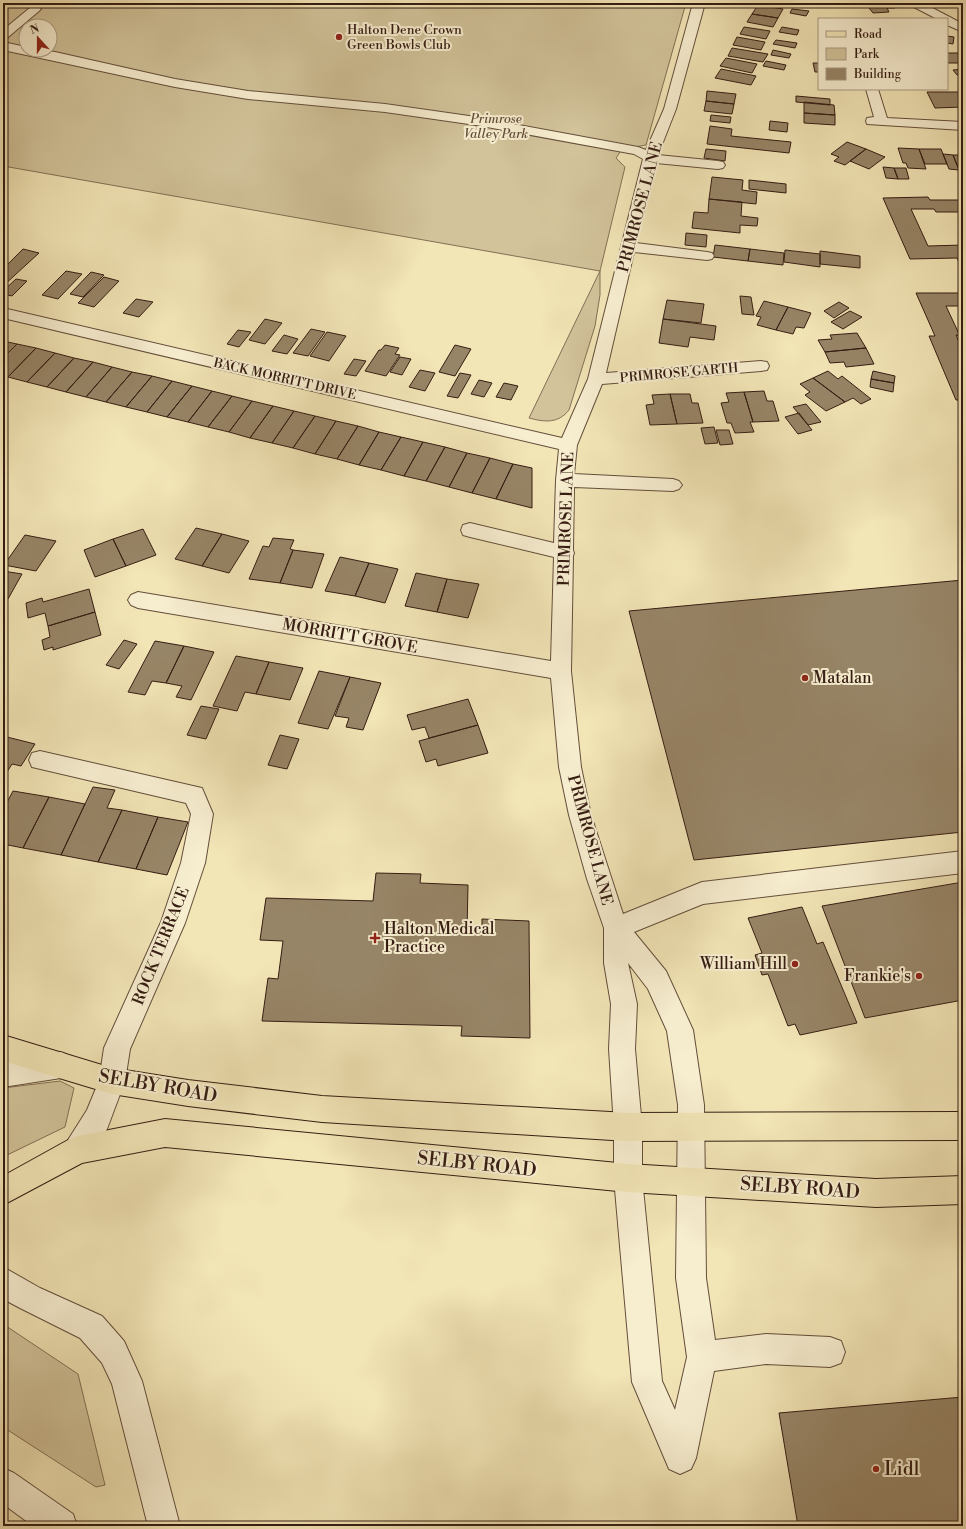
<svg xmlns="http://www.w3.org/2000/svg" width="966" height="1529" font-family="'Libre Bodoni',serif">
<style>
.green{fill:#d2c39a;stroke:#847056;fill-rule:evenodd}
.building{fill:#978567;stroke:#351c12}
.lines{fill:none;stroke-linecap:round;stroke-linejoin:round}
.minor-casing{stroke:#644e3b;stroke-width:2}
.major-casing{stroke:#351c12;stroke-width:2}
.minor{fill:#f7eed0;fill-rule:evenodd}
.major{fill:#f2e5b6;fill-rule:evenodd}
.poi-dot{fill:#8f2418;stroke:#f7eed0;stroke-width:1.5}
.labels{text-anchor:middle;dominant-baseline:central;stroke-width:4;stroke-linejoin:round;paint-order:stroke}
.far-poi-label{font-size:13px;fill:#351c12;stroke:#f7eed0;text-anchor:start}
.far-park-label{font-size:13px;font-style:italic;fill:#644e3b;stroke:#f7eed0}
.far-street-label{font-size:13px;fill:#351c12;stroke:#f7eed0}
.street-label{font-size:16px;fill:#351c12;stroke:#f7eed0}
.poi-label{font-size:16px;fill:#351c12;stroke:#f7eed0;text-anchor:start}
.near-street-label{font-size:19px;fill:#351c12;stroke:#f7eed0}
.near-poi-label{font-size:19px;fill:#351c12;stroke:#f7eed0;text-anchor:start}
</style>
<rect width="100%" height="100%" fill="#f2e5b6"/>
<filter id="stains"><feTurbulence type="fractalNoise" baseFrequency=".005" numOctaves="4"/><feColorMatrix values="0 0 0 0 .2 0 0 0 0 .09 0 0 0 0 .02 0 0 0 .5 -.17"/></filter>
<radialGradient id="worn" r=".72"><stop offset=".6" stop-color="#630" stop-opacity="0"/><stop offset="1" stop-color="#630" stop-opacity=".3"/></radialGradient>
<!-- green -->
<path class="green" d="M 3,3 L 686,3 L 646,145 L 635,147 L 624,146 L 616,158 L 625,167 L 600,271 L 600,295 L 595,326 L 569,410 C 558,424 544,422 529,418 L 600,271 L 3,166 ZM 26,26 L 50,26 L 50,50 L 26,50 Z
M 60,1081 L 74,1088 L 65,1127 L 3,1157 L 3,1088 Z
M 3,1324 L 78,1374 L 105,1485 L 96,1487 L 3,1427 Z"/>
<!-- building -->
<path class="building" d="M 865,3 L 892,3 L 895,8 L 887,8 L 889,12 L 873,13 Z
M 758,5 L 783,9 L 778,18 L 752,14 Z
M 792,9 L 809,11 L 806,16 L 790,13 Z
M 752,14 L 778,18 L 773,27 L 747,22 Z
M 744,27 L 770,31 L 766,39 L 740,34 Z
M 782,27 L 799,30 L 797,35 L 779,32 Z
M 947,36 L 954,37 L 953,44 L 947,43 Z
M 737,37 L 765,42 L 761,50 L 733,45 Z
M 776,40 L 797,43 L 795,48 L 773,44 Z
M 732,48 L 768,54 L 763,62 L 728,56 Z
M 773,50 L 791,54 L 789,58 L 771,55 Z
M 947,53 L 963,53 L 963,63 L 947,63 Z
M 726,58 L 757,64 L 752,73 L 720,66 Z
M 766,61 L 786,65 L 784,70 L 763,66 Z
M 813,63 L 819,63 L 819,72 L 815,72 Z
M 721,69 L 756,76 L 751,85 L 715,78 Z
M 963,69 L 963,74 L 957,75 L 953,70 Z
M 707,91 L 736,94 L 734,104 L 706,101 Z
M 927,92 L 959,92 L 963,100 L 963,107 L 935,108 Z
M 796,96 L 830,99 L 830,105 L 796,102 Z
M 706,101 L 734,104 L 732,114 L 704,111 Z
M 804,102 L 834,105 L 835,115 L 804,113 Z
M 804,113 L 835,115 L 835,125 L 804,123 Z
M 711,115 L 731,117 L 730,123 L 710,121 Z
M 770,121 L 788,123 L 787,132 L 769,130 Z
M 710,126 L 732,129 L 731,136 L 791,142 L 789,153 L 707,144 Z
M 847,142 L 866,149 L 845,165 L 834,161 L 839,157 L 831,154 Z
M 898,148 L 919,149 L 926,169 L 908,168 L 906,163 L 903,163 Z
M 706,149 L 726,151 L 725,161 L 704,158 Z
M 866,149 L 885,157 L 869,169 L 850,161 Z
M 919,149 L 941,149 L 947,164 L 925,164 Z
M 943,154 L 953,155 L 959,170 L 949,169 Z
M 953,155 L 963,155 L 963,170 L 959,170 Z
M 883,167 L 894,168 L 898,179 L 886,178 Z
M 894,168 L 906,168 L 909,179 L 898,179 Z
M 712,177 L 743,180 L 742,190 L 757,192 L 756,204 L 709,199 Z
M 749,180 L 786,184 L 786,193 L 749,189 Z
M 928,197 L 930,200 L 963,200 L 963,212 L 936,212 L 934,209 L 911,209 L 928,246 L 963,245 L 963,270 L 957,258 L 910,259 L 883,198 Z
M 709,199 L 742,202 L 741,216 L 758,218 L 757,226 L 740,225 L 740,233 L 692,228 L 694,212 L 708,213 Z
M 686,233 L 707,235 L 706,247 L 685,245 Z
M 715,245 L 750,249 L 748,261 L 713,257 Z
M 23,249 L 39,253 L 3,286 L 3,269 Z
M 750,249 L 784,253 L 783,265 L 748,261 Z
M 785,250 L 820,254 L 820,267 L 784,262 Z
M 820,251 L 860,256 L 860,268 L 820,264 Z
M 66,271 L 82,274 L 58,299 L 42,295 Z
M 91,272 L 104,275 L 83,297 L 70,294 Z
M 104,277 L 119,281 L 94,307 L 78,303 Z
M 16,279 L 27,281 L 12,296 L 3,294 L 3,291 Z
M 916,293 L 963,293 L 963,306 L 946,306 L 960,336 L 956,335 L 963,351 L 963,400 L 956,400 L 929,336 L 935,336 Z
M 740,296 L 751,297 L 754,315 L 742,314 Z
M 136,299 L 153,302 L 139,317 L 123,313 Z
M 667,300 L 704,304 L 701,323 L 663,319 Z
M 764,301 L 788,307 L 776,330 L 757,325 L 761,317 L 756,316 Z
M 839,302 L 849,308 L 834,318 L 824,311 Z
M 788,307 L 811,313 L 804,328 L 796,327 L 793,334 L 776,330 Z
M 850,311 L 862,317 L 843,329 L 831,322 Z
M 265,319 L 282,323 L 265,344 L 249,340 Z
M 663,319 L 716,326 L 714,340 L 690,337 L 688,347 L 659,343 Z
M 311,329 L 325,332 L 308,356 L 293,353 Z
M 238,330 L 251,332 L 239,347 L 227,344 Z
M 327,332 L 346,336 L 329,361 L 310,356 Z
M 857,333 L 866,348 L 825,352 L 818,340 L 832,339 L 830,335 Z
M 284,335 L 298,339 L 287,354 L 272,351 Z
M 3,341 L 17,344 L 3,358 Z
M 17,344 L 36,348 L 8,377 L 3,376 L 3,358 Z
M 385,345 L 399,348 L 395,354 L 400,355 L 386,376 L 365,371 L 379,350 L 381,350 Z
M 455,345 L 471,349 L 455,376 L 439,372 Z
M 36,348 L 55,353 L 27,382 L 8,377 Z
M 866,348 L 874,364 L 846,367 L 844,362 L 830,363 L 825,352 Z
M 55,353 L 74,358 L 47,387 L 27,382 Z
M 400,357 L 411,359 L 402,375 L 390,372 Z
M 74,358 L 93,362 L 66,392 L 47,387 Z
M 354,359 L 366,361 L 356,376 L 344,374 Z
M 93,362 L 112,367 L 86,397 L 66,392 Z
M 112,367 L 132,372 L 106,402 L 86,397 Z
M 420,370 L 435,373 L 425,391 L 409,387 Z
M 828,371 L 838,379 L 842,376 L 871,399 L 861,404 L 853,398 L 845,402 L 813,378 Z
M 873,371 L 895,376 L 894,383 L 871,379 Z
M 132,372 L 152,376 L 126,407 L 106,402 Z
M 460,373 L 471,375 L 458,398 L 447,396 Z
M 152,376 L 172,381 L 147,412 L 126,407 Z
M 813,378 L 845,402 L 826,411 L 805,395 L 810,392 L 800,384 Z
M 871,379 L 894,383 L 893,392 L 870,387 Z
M 479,380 L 492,383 L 484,397 L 471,394 Z
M 172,381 L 192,386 L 167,417 L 147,412 Z
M 504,383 L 518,386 L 511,400 L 496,397 Z
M 192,386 L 212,391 L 188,422 L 167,417 Z
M 212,391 L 232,396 L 208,427 L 188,422 Z
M 764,391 L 767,401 L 773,401 L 779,421 L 753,422 L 744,392 Z
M 744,392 L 753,422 L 750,422 L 754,432 L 735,433 L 731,423 L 727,423 L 721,403 L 729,402 L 726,393 Z
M 670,394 L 677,424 L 650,425 L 646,405 L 654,404 L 652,395 Z
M 670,394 L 690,394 L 692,403 L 698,403 L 703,423 L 677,424 Z
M 232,396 L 252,401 L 229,432 L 208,427 Z
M 252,401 L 273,406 L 250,438 L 229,432 Z
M 806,404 L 821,422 L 808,425 L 793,407 Z
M 273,406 L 294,411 L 272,443 L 250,438 Z
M 294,411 L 315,416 L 293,448 L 272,443 Z
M 799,413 L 808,425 L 812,430 L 798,434 L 785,417 Z
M 315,416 L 336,421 L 315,454 L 293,448 Z
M 336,421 L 358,426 L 337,459 L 315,454 Z
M 358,426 L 379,432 L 359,465 L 337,459 Z
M 714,427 L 718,443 L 705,444 L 701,428 Z
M 716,430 L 729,430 L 733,444 L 720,445 Z
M 379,432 L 401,437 L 381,470 L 359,465 Z
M 401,437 L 423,442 L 404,476 L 381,470 Z
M 423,442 L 445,447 L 426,481 L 404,476 Z
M 445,447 L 467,453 L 449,487 L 426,481 Z
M 467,453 L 490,458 L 472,493 L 449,487 Z
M 490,458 L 513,464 L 496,499 L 472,493 Z
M 513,464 L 532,468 L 532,508 L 496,499 Z
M 196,528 L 222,534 L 202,566 L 175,559 Z
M 143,529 L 156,555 L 126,566 L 113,539 Z
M 222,534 L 249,541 L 229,573 L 202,566 Z
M 25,535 L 56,541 L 36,571 L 4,565 Z
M 273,538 L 294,540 L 290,549 L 293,550 L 280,583 L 249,579 L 263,546 L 269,547 Z
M 113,539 L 126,566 L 95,577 L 84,550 Z
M 293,550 L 324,554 L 312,588 L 280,583 Z
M 340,557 L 369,563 L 355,596 L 325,591 Z
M 369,563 L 398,569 L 385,603 L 355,596 Z
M 3,571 L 22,574 L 8,599 L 3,599 Z
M 416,573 L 447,579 L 437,612 L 405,606 Z
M 447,579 L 479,584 L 468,618 L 437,612 Z
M 963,580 L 963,832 L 694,860 L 629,611 Z
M 89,589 L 95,612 L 48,626 L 45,613 L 28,618 L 26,603 L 42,598 L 43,602 Z
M 95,612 L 101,635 L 53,650 L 53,647 L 44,650 L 42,640 L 50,637 L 48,626 Z
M 124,640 L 137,644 L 119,669 L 106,665 Z
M 155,641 L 184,646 L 166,683 L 152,681 L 145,695 L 128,692 Z
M 184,646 L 214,652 L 191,700 L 176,697 L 182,686 L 166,683 Z
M 236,656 L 269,662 L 256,694 L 245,692 L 237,711 L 213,706 Z
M 269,662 L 303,668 L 290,700 L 256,694 Z
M 319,671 L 350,677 L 328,729 L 298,723 Z
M 350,677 L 381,683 L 363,730 L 346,727 L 349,718 L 335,716 Z
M 468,699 L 478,725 L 429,738 L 425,727 L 412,730 L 407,715 Z
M 201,706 L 219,709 L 206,739 L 187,735 Z
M 478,725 L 488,753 L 438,766 L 436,759 L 426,762 L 419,741 Z
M 280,735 L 299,739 L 287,769 L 268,765 Z
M 3,736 L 35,744 L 21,766 L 12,764 L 7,772 L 3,771 Z
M 93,787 L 115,790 L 107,808 L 122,810 L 98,862 L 61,855 Z
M 13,791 L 49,797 L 23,848 L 3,844 L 3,810 Z
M 49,797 L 85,804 L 61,855 L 23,848 Z
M 122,810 L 158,817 L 136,869 L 98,862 Z
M 158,817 L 188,822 L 167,875 L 136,869 Z
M 376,873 L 421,874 L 420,883 L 468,885 L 467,932 L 482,933 L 482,919 L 529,921 L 530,1038 L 461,1036 L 462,1026 L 262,1021 L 268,978 L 278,979 L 283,941 L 260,940 L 266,898 L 373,901 Z
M 963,882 L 963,1000 L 865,1018 L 822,906 Z
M 802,907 L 817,944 L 823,942 L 857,1023 L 800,1035 L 795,1024 L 788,1026 L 768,974 L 762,975 L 755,955 L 762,953 L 748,918 Z
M 963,1397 L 963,1526 L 798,1526 L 779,1413 Z"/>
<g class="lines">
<defs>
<path id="minor" d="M 693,3 L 705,3 L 676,109 L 658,155 L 718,161 L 723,162 L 725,165 L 723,168 L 718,169 L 656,163 L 636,243 L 707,252 L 712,253 L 714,256 L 712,259 L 707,260 L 634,252 L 606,373 L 761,361 L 767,362 L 769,366 L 767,370 L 761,371 L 602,384 L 577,445 L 574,474 L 673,479 L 679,481 L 682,485 L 679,489 L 673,491 L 574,487 L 573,550 L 574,553 L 573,556 L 571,671 L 581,767 L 591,815 L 623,914 L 702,882 L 963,851 L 963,873 L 703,904 L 634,932 L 666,971 L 693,1030 L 704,1105 L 706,1278 L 715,1340 L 766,1334 L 830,1337 L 841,1341 L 845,1352 L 841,1363 L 830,1367 L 766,1364 L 714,1371 L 696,1458 L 691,1469 L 680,1474 L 669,1469 L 632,1382 L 614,1178 L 614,1127 L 609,1049 L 611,1004 L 604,963 L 604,928 L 587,879 L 569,815 L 559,767 L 551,678 L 138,608 L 131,605 L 128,600 L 131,595 L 138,592 L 551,661 L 554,557 L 470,537 L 463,535 L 461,530 L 463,525 L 470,523 L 554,543 L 556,480 L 559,449 L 3,318 L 3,308 L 562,438 L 588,379 L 643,159 L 634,154 L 476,125 L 385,112 L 248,99 L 175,87 L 3,50 L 3,42 L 26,47 L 26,50 L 42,50 L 55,52 L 175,79 L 248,91 L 385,104 L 476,117 L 638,147 L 646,150 L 664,109 ZM 628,963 L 648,989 L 667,1031 L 678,1105 L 676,1278 L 687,1357 L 675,1410 L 662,1381 L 642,1178 L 642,1127 L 635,1049 L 637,1004 Z
M 908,3 L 923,3 L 963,24 L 963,32 L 947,25 L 947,19 L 937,19 L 910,5 Z
M 35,6 L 39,7 L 41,9 L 39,11 L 7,38 L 3,39 L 3,30 L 31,7 Z
M 866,89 L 878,89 L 887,118 L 963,122 L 963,130 L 867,124 L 866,121 L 867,118 L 874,117 Z
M 40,751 L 202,788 L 213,814 L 205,863 L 185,923 L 130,1049 L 125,1081 L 107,1129 L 88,1160 L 78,1164 L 68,1160 L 64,1150 L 68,1140 L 87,1110 L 99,1081 L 104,1048 L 161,922 L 181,863 L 191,814 L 186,803 L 32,767 L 29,760 L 32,753 Z
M 61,1052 L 70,1056 L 74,1065 L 70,1074 L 61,1078 L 3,1087 L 3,1061 Z
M 3,1267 L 40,1288 L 102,1316 L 124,1341 L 142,1381 L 180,1526 L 148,1526 L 112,1384 L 102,1363 L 80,1338 L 20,1308 L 3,1299 Z
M 3,1468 L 14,1473 L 73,1514 L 77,1526 L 33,1526 L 3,1504 Z"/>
<path id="major" d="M 3,1035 L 112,1068 L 188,1080 L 322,1096 L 628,1113 L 963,1112 L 963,1140 L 628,1141 L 322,1122 L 188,1106 L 112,1094 L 3,1061 Z
M 165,1119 L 628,1164 L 876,1179 L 963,1176 L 963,1204 L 876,1207 L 628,1192 L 165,1147 L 82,1163 L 3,1205 L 3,1176 L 68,1140 L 78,1136 Z"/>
</defs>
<!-- minor casing -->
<use href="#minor" class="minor-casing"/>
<!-- major casing -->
<use href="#major" class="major-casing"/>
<!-- minor -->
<use href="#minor" class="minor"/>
<!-- major -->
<use href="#major" class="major"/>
</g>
<!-- markers -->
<g class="poi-dot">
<circle cx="339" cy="37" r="4"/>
<circle cx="805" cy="678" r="4"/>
<path d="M373 932h4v4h4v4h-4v4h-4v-4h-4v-4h4z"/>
<circle cx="795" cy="964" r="4"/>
<circle cx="919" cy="976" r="4"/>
<circle cx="876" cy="1469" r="4"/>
</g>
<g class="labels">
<!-- far-poi labels -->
<g class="far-poi-label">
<text x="347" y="30">Halton Dene Crown<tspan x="347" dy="15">Green Bowls Club</tspan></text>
</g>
<!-- far-park labels -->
<g class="far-park-label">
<text x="496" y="119">Primrose<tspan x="496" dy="15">Valley Park</tspan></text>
</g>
<!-- far-street labels -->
<g class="far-street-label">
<text transform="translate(679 373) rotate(-5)">PRIMROSE GARTH</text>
<text transform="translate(285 379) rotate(13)">BACK MORRITT DRIVE</text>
</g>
<!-- street labels -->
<g class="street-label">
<text transform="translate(640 207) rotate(-75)">PRIMROSE LANE</text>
<text transform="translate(566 519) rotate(-88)">PRIMROSE LANE</text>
<text transform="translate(350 636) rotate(10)">MORRITT GROVE</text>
<text transform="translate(590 840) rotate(75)">PRIMROSE LANE</text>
<text transform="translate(161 946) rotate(-68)">ROCK TERRACE</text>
</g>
<!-- poi labels -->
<g class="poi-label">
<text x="813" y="678">Matalan</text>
<text x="384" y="929">Halton Medical<tspan x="384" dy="18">Practice</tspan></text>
<text x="787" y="964" text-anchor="end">William Hill</text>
<text x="911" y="976" text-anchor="end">Frankie's</text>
</g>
<!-- near-street labels -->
<g class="near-street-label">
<text transform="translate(158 1086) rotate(10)">SELBY ROAD</text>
<text transform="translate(477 1164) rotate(6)">SELBY ROAD</text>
<text transform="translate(800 1188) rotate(4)">SELBY ROAD</text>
</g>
<!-- near-poi labels -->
<g class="near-poi-label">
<text x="884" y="1469">Lidl</text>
</g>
</g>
<!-- margin -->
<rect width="966" height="1529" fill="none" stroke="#f2e5b6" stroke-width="16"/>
<rect x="4" y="4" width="958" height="1521" fill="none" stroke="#351c12" stroke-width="2"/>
<rect x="8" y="8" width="950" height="1513" fill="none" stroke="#351c12"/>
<!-- legend -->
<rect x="818" y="18" width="130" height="72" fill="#f7eed0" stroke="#a99a84"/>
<rect x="826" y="31" width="20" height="6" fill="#f2e5b6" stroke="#a99a84"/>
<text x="854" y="38" font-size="12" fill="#351c12">Road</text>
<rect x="826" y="48" width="20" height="12" fill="#d2c39a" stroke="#a99a84"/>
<text x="854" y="58" font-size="12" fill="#351c12">Park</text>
<rect x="826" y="68" width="20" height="12" fill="#978567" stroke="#a99a84"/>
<text x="854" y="78" font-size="12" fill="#351c12">Building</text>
<!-- north arrow -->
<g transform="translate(38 38) rotate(339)"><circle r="19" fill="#f7eed0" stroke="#a99a84"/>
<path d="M0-3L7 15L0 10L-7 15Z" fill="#8f2418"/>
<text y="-6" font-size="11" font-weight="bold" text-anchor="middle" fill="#351c12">N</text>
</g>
<rect width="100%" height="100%" filter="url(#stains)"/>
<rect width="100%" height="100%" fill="url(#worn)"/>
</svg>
